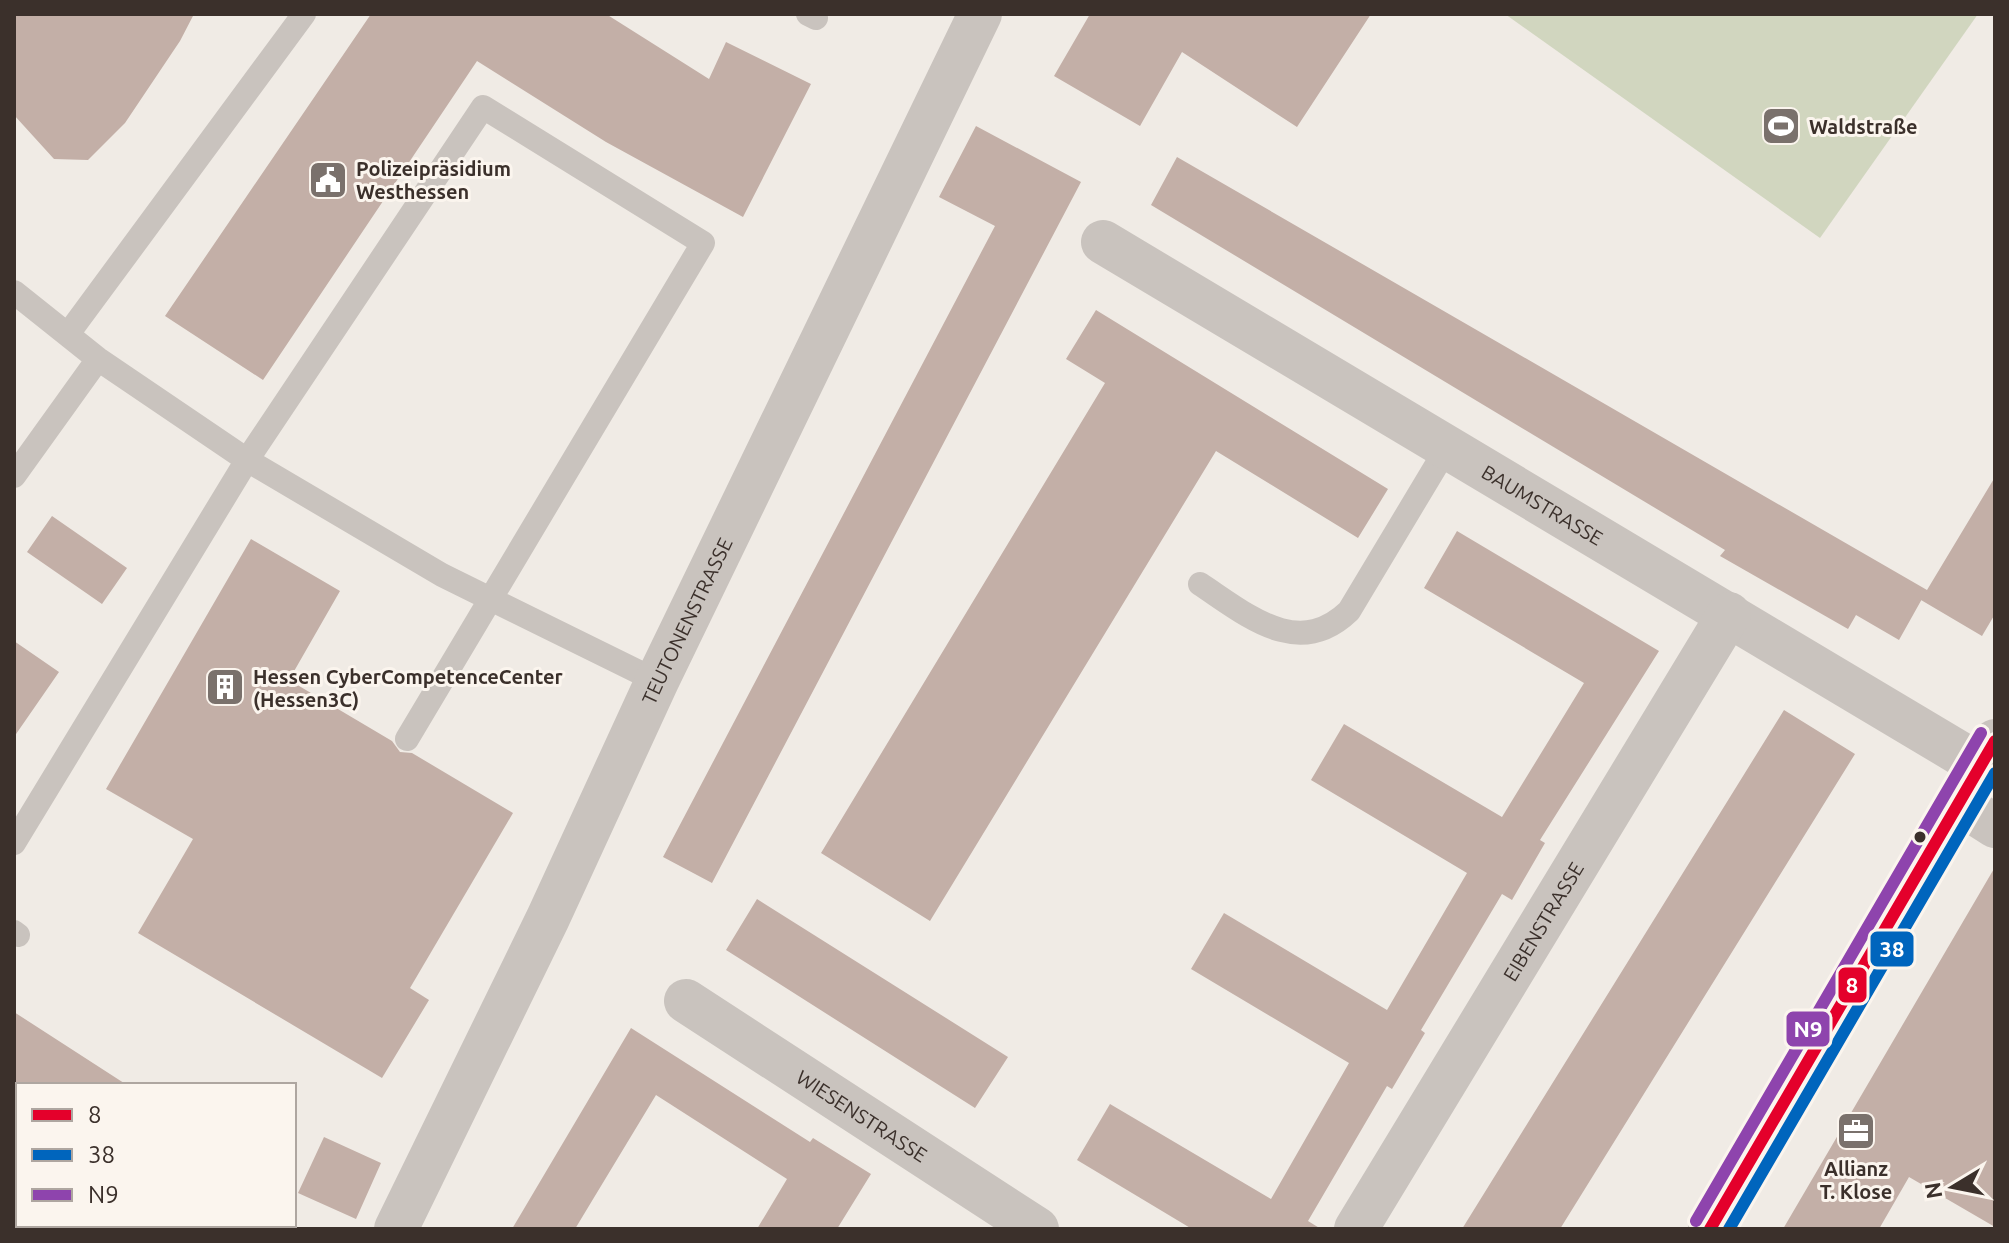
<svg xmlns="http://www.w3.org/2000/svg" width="2009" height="1243" font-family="Ubuntu,sans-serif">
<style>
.green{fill:#d1d6bf}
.building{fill:#c3afa7}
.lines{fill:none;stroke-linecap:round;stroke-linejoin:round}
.service{stroke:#c9c3be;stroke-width:24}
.minor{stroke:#c9c3be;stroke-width:44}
.bus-1-casing{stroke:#fbf5ee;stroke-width:18}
.bus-2-casing{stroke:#fbf5ee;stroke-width:18}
.bus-3-casing{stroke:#fbf5ee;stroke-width:18}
.bus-1{stroke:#e4002b;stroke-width:12}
.bus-2{stroke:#0065bd;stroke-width:12}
.bus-3{stroke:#8e44ad;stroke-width:12}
.bus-dot{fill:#3b302b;stroke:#fbf5ee;stroke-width:3}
.labels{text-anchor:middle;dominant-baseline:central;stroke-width:6;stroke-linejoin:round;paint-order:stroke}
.poi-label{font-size:20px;font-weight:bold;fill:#3b302b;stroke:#fbf5ee;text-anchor:start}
.street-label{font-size:20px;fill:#3b302b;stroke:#fbf5ee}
.line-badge{stroke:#fbf5ee;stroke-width:3}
.badge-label{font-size:22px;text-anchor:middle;font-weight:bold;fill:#fff}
</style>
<rect width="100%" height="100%" fill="#f0ebe5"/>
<!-- green -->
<path class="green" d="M 1505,14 L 1978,14 L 1820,238 Z"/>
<!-- building -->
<path class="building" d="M 14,14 L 194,14 L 180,41 L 125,123 L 88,160 L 54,159 L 14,115 Z
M 371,14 L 606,14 L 709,79 L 726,42 L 811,84 L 743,217 L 606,142 L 477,61 L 263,380 L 165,316 Z
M 1090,14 L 1371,14 L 1297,127 L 1182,52 L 1140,126 L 1054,76 Z
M 976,126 L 1081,182 L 712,883 L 663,857 L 995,226 L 939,197 Z
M 1177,157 L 1927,590 L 1899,640 L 1856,615 L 1848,629 L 1720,556 L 1725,550 L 1151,205 Z
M 1096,310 L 1388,489 L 1358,538 L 1216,451 L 930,921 L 821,853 L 1105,383 L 1066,359 Z
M 1995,477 L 1995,614 L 1982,636 L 1921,600 Z
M 52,516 L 127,568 L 102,604 L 27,552 Z
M 1457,531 L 1659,651 L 1540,840 L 1545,843 L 1512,900 L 1502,894 L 1421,1030 L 1425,1033 L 1392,1089 L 1387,1086 L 1308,1221 L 1321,1229 L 1192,1229 L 1077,1160 L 1110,1104 L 1271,1199 L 1349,1063 L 1191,969 L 1224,913 L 1387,1010 L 1467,873 L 1311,780 L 1344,724 L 1502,817 L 1584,683 L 1424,588 Z
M 251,539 L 340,591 L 289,680 L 392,741 L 400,752 L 412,753 L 513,813 L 410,988 L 429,1000 L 382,1078 L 138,933 L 193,839 L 106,789 Z
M 14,641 L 59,672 L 14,737 Z
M 1784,710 L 1855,754 L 1560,1229 L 1462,1229 Z
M 1995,867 L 1995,1227 L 1909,1177 L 1879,1229 L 1783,1229 Z
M 757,899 L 1008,1057 L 975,1108 L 726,950 Z
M 14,1012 L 127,1085 L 14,1085 Z
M 631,1028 L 810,1142 L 813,1138 L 871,1174 L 837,1229 L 757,1229 L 787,1179 L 656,1095 L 575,1229 L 512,1229 Z
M 324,1137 L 381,1163 L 356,1219 L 298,1193 Z"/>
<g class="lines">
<!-- service -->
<path class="service" d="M 808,14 L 816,18
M 14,292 L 98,359 L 247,460 L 442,575 L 657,681
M 68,334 L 304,14
M 14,476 L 98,359
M 1200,584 C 1247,615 1298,660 1349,611 L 1448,446
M 14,843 L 247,460 L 483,107 L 703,243 L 407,739
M 14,932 L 18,935
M 25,1225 L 31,1229"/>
<!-- minor -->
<g class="minor">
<path id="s1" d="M 1103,242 L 1981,766"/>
<path d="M 1959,803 L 1995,826"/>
<path id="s2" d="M 686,1001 L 1037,1229"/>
<path id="s3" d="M 396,1229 L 548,918 L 657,681 L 980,14"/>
<path id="s4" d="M 1356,1229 L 1729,614"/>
<path d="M 1710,1229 L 1995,741"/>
</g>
<defs>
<path id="bus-1" d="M 1710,1229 L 1995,741"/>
<path id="bus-2" d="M 1729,1229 L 1995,773"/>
<path id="bus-3" d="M 1696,1221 L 1981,733"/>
</defs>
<!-- bus-1 casing -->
<use href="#bus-1" class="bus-1-casing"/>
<!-- bus-2 casing -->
<use href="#bus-2" class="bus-2-casing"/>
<!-- bus-3 casing -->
<use href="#bus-3" class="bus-3-casing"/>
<!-- bus-1 -->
<use href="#bus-1" class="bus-1"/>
<!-- bus-2 -->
<use href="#bus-2" class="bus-2"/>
<!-- bus-3 -->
<use href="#bus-3" class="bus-3"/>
</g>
<!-- icons -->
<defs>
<symbol id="stadium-square" viewBox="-11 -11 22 22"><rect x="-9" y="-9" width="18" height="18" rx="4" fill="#7a716c" stroke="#fbf5ee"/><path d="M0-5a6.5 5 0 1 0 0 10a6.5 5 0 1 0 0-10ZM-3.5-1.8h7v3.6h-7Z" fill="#fff"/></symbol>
<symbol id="civic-square" viewBox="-11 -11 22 22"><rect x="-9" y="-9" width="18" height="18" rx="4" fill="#7a716c" stroke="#fbf5ee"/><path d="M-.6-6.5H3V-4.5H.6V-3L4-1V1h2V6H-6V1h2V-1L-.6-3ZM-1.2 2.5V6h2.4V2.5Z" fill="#fff"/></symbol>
<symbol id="building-square" viewBox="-11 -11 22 22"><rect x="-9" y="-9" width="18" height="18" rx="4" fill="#7a716c" stroke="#fbf5ee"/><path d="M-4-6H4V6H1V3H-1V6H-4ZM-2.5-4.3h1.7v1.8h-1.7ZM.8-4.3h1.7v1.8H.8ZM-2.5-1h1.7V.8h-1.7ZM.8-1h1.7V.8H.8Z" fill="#fff"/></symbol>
<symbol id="office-square" viewBox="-11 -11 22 22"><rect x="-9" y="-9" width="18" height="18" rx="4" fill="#7a716c" stroke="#fbf5ee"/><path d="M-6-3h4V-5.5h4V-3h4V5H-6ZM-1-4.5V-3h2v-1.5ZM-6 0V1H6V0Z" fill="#fff"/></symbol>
</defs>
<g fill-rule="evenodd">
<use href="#stadium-square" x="1759" y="104" width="44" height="44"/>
<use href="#civic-square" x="306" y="158" width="44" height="44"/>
<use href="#building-square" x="203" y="665" width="44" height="44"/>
<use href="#office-square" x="1834" y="1109" width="44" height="44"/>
</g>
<!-- markers -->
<circle class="bus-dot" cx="1920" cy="837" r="7"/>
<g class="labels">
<!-- poi labels -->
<g class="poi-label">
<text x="1809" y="126">Waldstraße</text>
<text x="356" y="168">Polizeipräsidium<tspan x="356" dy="23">Westhessen</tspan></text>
<text x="253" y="676">Hessen CyberCompetenceCenter<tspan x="253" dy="23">(Hessen3C)</tspan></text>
<text x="1856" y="1168" text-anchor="middle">Allianz<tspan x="1856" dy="23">T. Klose</tspan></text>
</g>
<!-- street labels -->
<g class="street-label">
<text stroke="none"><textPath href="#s1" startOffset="512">BAUMSTRASSE</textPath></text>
<text stroke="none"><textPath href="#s3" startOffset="674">TEUTONENSTRASSE</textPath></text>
<text stroke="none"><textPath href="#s4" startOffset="360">EIBENSTRASSE</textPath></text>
<text stroke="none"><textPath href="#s2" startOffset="210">WIESENSTRASSE</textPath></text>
</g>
</g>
<g class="line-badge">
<rect x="1869" y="930" width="46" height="38" rx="8" fill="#0065bd"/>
<rect x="1837" y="966" width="31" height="38" rx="8" fill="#e4002b"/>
<rect x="1785" y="1010" width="46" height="38" rx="8" fill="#8e44ad"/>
</g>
<g class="badge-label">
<text x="1892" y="957">38</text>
<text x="1852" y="993">8</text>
<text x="1808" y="1037">N9</text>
</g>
<!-- border -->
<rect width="2009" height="1243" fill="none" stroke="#3b302b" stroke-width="32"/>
<!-- legend -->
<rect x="16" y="1083" width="280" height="144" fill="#fbf5ee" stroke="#aea6a0" stroke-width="2"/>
<rect x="32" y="1109" width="40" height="12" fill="#e4002b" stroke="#aea6a0" stroke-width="2"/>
<text x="88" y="1123" font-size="24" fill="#3b302b">8</text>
<rect x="32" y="1149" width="40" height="12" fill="#0065bd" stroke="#aea6a0" stroke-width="2"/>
<text x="88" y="1163" font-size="24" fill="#3b302b">38</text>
<rect x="32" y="1189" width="40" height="12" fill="#8e44ad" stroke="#aea6a0" stroke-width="2"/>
<text x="88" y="1203" font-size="24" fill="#3b302b">N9</text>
<!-- north arrow -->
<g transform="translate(1953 1187) rotate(260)" stroke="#fbf5ee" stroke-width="6" paint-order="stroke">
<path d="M0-6L14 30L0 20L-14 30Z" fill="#3b302b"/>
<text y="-12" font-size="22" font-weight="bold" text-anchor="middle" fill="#3b302b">N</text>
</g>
</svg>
